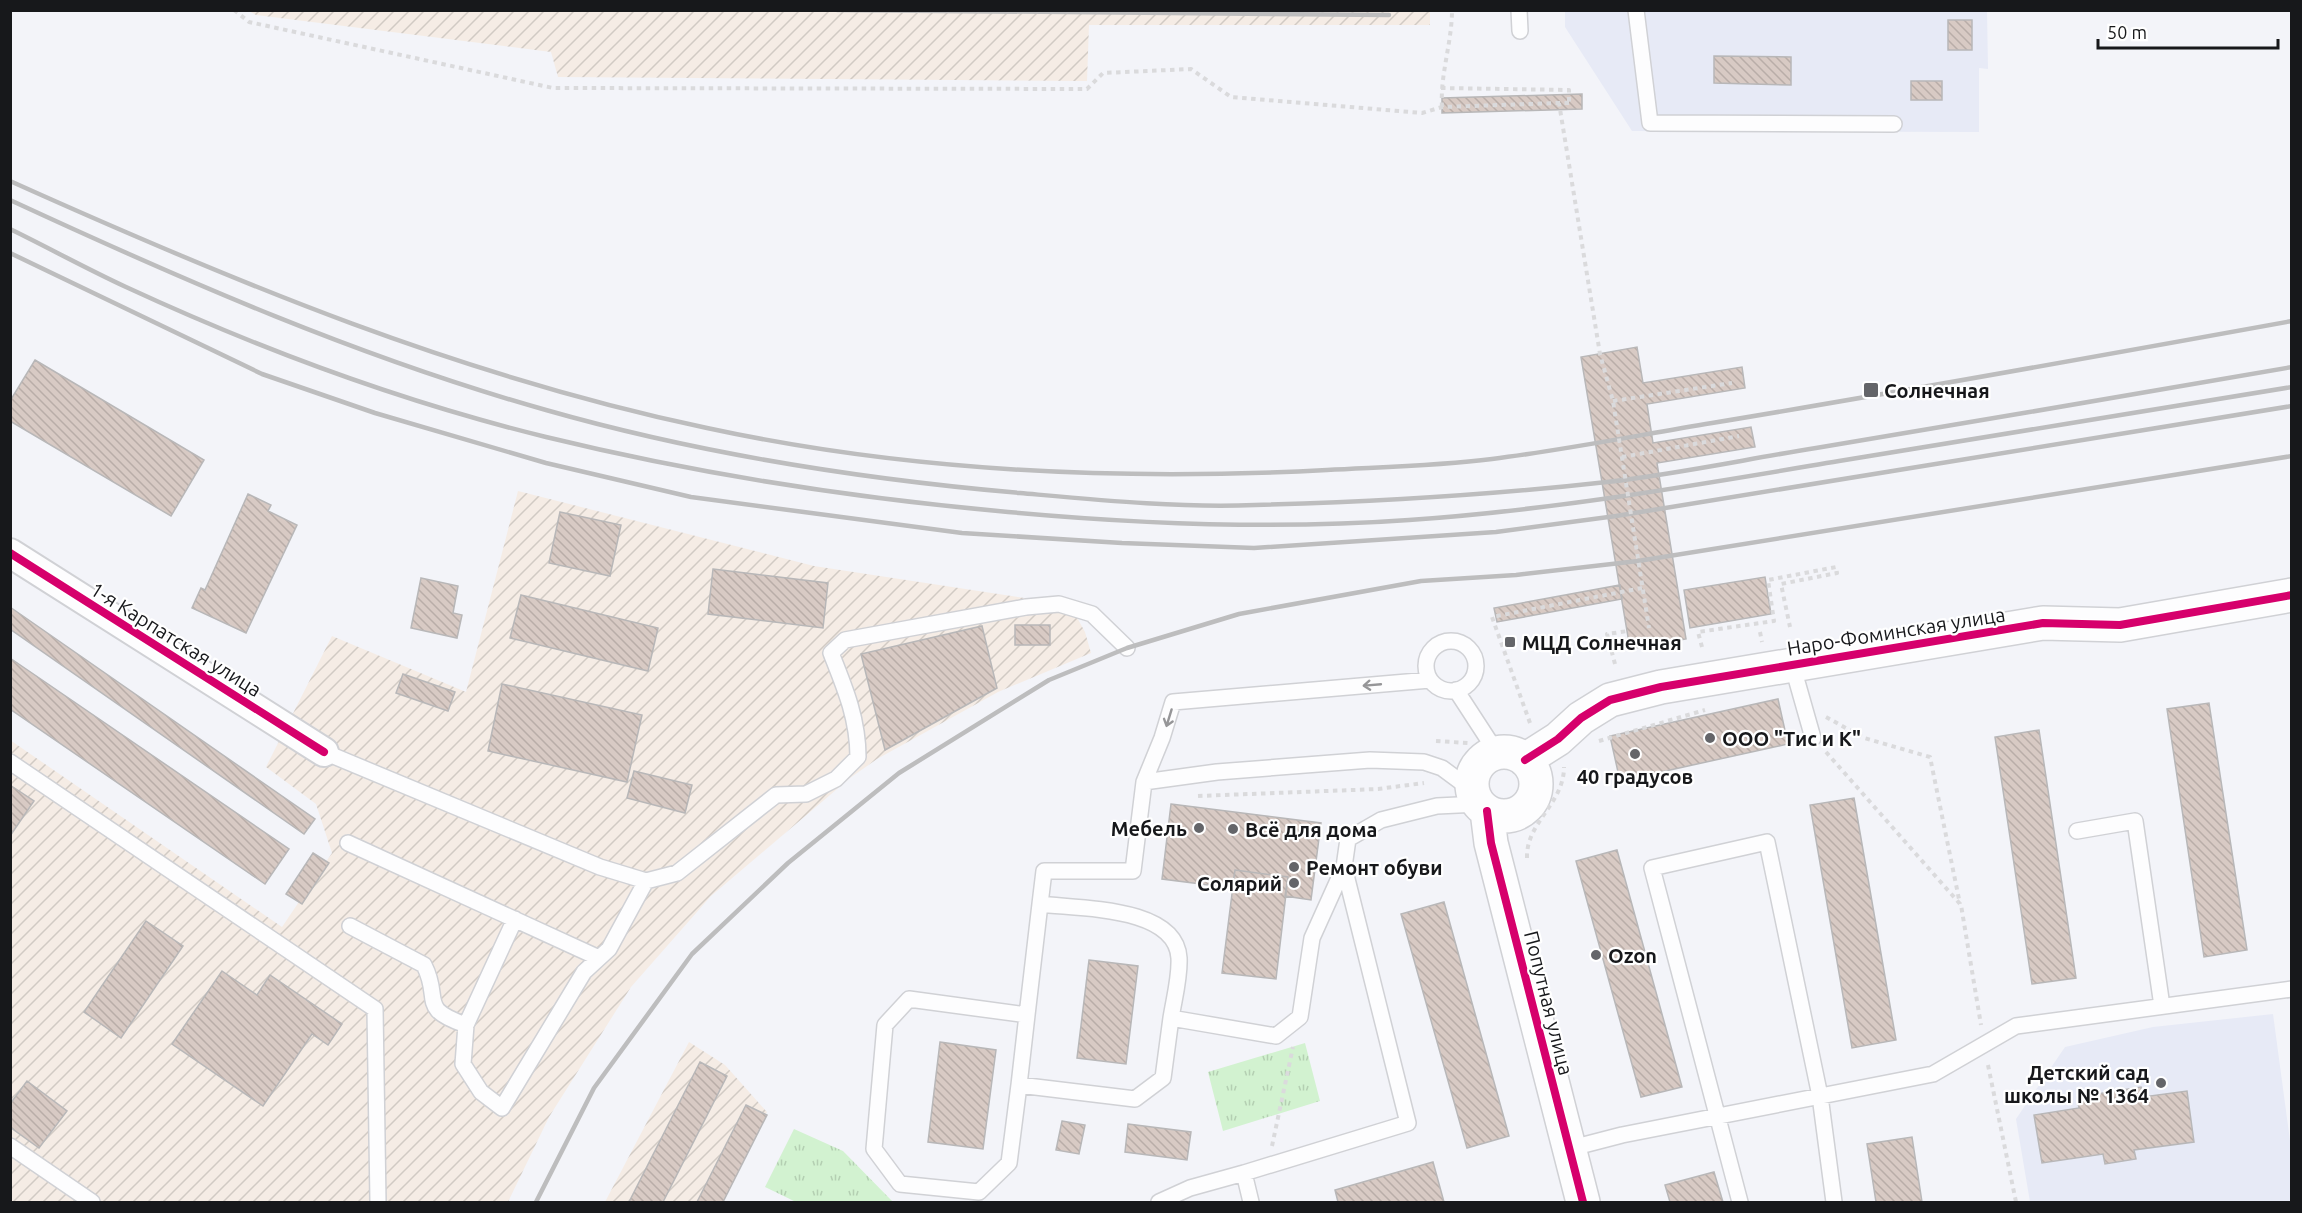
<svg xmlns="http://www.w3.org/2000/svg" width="2302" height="1213" font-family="Ubuntu,sans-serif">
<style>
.built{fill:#e7eaf6}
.industrial{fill:url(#industrial-furrows)}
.grass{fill:url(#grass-tufts)}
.building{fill:url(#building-back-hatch);stroke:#b8b7b8;stroke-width:1.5}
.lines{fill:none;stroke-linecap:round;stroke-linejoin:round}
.service-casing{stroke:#d0d1d5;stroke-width:18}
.minor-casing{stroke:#d0d1d5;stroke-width:32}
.tertiary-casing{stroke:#d0d1d5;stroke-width:36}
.path{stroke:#dadadc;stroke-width:4;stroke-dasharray:4.5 4.5;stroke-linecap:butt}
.service{stroke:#fdfdfe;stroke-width:15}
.minor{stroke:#fdfdfe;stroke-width:28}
.tertiary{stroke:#fdfdfe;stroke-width:33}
.rail{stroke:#bdbdbe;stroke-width:4.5}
.path-bridge{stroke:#dadadc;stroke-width:4;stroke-dasharray:4.5 4.5;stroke-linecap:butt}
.cycleway-casing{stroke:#fff;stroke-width:11}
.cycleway{stroke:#d6006c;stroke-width:8}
.oneway{stroke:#969698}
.poi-dot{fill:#646569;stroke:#fff;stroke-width:2}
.labels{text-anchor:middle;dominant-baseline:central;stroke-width:4.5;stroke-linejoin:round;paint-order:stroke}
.poi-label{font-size:20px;font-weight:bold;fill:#17181b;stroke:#fff;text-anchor:start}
.street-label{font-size:20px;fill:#17181b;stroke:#fff}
</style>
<defs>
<pattern id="industrial-furrows" width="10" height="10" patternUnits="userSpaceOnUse" patternTransform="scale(1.5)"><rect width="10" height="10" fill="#f5ece5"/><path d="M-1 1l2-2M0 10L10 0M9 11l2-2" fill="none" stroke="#d1cac4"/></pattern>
<pattern id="grass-tufts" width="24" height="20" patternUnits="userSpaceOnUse" patternTransform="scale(1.5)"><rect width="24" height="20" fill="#d2f2d0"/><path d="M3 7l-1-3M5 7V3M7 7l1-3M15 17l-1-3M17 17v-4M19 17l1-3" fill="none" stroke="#b4cfb2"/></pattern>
<pattern id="building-back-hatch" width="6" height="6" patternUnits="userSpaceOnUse" patternTransform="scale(1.5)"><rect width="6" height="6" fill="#d8cac4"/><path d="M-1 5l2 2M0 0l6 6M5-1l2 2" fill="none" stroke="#b9ada8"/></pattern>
</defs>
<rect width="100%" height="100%" fill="#f3f4f9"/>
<!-- built -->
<path class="built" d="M 1565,10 L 1987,11 L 1988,69 L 1979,68 L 1979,132 L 1632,131 L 1565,27 Z
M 2273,1014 L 2291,1148 L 2291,1202 L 2030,1202 L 2016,1119 L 2065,1047 L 2153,1027 Z"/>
<!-- industrial -->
<path class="industrial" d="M 1430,10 L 1430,25 L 1089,25 L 1087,81 L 558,77 L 551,52 L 256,15 L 249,11 Z
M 518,491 L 814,566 L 1070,605 L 1085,632 L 1091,653 L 998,692 L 877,759 L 850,778 L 711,896 L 631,987 L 549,1117 L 508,1202 L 11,1202 L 10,740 L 282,927 L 332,853 L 316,804 L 266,767 L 332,636 L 466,692 Z
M 689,1042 L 725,1065 L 767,1112 L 719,1202 L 605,1202 Z"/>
<!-- grass -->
<path class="grass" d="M 1305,1043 L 1320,1101 L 1223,1131 L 1208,1072 Z
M 794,1129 L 843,1151 L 893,1202 L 796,1202 L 765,1187 Z"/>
<!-- building -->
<path class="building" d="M 1948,20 L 1972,20 L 1972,50 L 1948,50 Z
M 1714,56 L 1791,57 L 1791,85 L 1714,83 Z
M 1911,81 L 1942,81 L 1942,100 L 1911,100 Z
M 1582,94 L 1582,109 L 1442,113 L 1442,98 Z
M 1637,347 L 1643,383 L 1742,367 L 1745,388 L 1647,404 L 1653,443 L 1751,427 L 1755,447 L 1657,463 L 1686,639 L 1630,649 L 1581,357 Z
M 35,360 L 204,460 L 171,516 L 10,421 L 10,401 Z
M 248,494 L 271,505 L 268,511 L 297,525 L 246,633 L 192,608 L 201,588 L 205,590 Z
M 560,512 L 621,525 L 610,576 L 549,563 Z
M 713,569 L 828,583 L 823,628 L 708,614 Z
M 1765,577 L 1771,614 L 1690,628 L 1684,590 Z
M 421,578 L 458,586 L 453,613 L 462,615 L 457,638 L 411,628 Z
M 1620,585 L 1622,599 L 1497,622 L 1494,608 Z
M 521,595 L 658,628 L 648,671 L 510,638 Z
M 10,607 L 315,819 L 304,834 L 10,629 Z
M 1015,625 L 1050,625 L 1050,645 L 1015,645 Z
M 982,626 L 997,688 L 885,750 L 861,654 Z
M 10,658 L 289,849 L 265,884 L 10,709 Z
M 403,674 L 455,692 L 448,711 L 396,693 Z
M 502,684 L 642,715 L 627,782 L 488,751 Z
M 1778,699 L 1788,744 L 1620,781 L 1610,736 Z
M 2209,703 L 2247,950 L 2204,957 L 2167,709 Z
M 2039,730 L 2076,978 L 2032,984 L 1995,737 Z
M 634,771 L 692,785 L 685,813 L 627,798 Z
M 10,785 L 34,801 L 10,836 Z
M 1854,798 L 1896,1040 L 1852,1048 L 1810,805 Z
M 1171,804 L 1321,823 L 1311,900 L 1285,896 L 1288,877 L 1235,870 L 1232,888 L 1162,879 Z
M 1617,850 L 1682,1087 L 1641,1097 L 1576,861 Z
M 313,853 L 329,863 L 302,904 L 286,894 Z
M 1235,870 L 1288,877 L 1276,979 L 1222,973 Z
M 1444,902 L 1509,1136 L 1467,1148 L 1401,914 Z
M 146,921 L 183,946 L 121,1038 L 84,1012 Z
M 1089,960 L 1138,966 L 1126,1064 L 1077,1058 Z
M 222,971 L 257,995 L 270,975 L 342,1024 L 328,1045 L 312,1034 L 263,1106 L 172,1044 Z
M 940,1042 L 996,1050 L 983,1149 L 928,1142 Z
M 700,1062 L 727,1076 L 663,1202 L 629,1202 Z
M 27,1081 L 67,1111 L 39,1148 L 10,1127 L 10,1104 Z
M 2141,1087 L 2143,1097 L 2187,1091 L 2194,1142 L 2134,1150 L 2136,1159 L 2105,1164 L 2103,1154 L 2042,1163 L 2034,1115 L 2079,1108 L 2077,1097 Z
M 746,1105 L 767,1115 L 723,1202 L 697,1202 Z
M 1062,1121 L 1085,1125 L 1079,1154 L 1056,1150 Z
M 1128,1124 L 1191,1132 L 1187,1160 L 1125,1152 Z
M 1912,1137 L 1922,1202 L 1876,1202 L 1867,1144 Z
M 1433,1162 L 1444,1202 L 1338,1202 L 1335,1190 Z
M 1714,1172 L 1723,1202 L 1670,1202 L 1665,1185 Z"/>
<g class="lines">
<defs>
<path id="service" d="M 1519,10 L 1520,31
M 1636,10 L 1650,123 L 1894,124
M1426 666a25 25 0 1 1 50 0a25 25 0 1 1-50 0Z
M 1792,664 L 1813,738
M 1456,690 L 1497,753
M 324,752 L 600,867 L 646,881 L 677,873 L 776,795 L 806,794 L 836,779 L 858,757 C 858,719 845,688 831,653 L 845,640 L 1026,607 L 1059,604 L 1092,614 L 1127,648
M 10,762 L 375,1009 L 378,1202
M 1144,782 L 1217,772 L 1370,760 L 1424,762 L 1442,768 L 1473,791
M 2077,831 L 2135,821 L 2162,1006
M 348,843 L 599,958
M 1040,904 L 1044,871 L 1133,871 L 1144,782 L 1162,738 L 1173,702 L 1430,680
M 350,926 L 424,965 C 442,1000 417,1008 466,1025 L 515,919
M 1027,1015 L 1040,904 C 1079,909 1176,906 1179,958 C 1180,977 1174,999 1171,1018
M 466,1025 L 463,1064 L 481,1092 L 502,1108 L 584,972 L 609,949 L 646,881
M 1019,1085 L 1027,1015 L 909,999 L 885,1025 L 874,1149 L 900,1184 L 979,1192 L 1009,1163 L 1019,1085 L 1135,1099 L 1163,1078 L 1171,1018 L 1276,1036 L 1300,1017 L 1312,938 L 1344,867
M 10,1146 L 92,1202
M 1568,1149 L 1622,1135 L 1933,1074 L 2016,1026 L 2292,989
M 1159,1202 L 1190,1188 L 1244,1173
M 1251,1202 L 1244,1173 L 1408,1123 L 1344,867 L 1348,839 L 1381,820 L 1437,806 L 1479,804
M 1740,1202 L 1652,868 L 1767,842 L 1820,1096 L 1834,1202"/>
<path id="minor" d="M 10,553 L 324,752"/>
<path id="tertiary" d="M1472 784a32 32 0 1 1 64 0a32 32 0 1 1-64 0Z
M 1525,760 L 1558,739 L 1581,718 L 1610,700 L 1661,687 L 2043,623 L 2120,625 L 2292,595
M 1487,811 L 1491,843 L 1583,1202"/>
</defs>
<!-- service casing -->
<use href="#service" class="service-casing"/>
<!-- minor casing -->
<use href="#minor" class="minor-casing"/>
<!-- tertiary casing -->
<use href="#tertiary" class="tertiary-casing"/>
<!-- path -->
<path class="path" d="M 234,10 L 249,22 L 553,88 L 1087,89 L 1103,73 L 1191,69 L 1231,97 L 1422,113 L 1442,107 L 1559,103
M 1441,88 L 1569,90 L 1569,103
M 1442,107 C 1440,74 1452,43 1452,10
M 1613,401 L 1732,383
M 1622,457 L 1739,436
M 1760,632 L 1762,642
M 1702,647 L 1698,632 L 1774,621 L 1768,580 L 1836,567 L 1837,573 L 1781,584 L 1790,627
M 1615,664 L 1607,634 L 1628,631
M 1826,717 L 1864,738 L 1930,757 L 1960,904
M 1530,723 L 1492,617 L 1642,588
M 1436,741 L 1468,743
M 1599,741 L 1705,710
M 1826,752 L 1961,905 L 1981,1025
M 1198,796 L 1378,789 L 1424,783
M 1527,858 C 1526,822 1564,804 1564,767
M 1988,1065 L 2016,1202
M 1272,1146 L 1293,1047"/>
<!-- service -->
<use href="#service" class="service"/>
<!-- minor -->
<use href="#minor" class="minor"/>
<!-- tertiary -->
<use href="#tertiary" class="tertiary"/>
<!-- rail -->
<path class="rail" d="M 837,10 L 1389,15
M 10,181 C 239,284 461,376 707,428 C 910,472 1120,481 1327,470 C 1382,467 1437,466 1492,459 C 1565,450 1639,435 1712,423 C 1906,391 2099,356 2292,321
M 10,200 C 185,281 361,358 546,410 C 700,454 861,479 1020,493 C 1098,500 1177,508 1255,505 C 1372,502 1491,495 1607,482 C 1677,474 1747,459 1816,448 C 1975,422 2133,394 2292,367
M 10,229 C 49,248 87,269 126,287 C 260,349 403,402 546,437 C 694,473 846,497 998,511 C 1135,524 1271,530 1409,520 C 1554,510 1696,485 1839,461 C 1990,436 2141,412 2292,387
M 10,253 L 262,374 L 375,413 L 546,463 L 691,497 L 962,533 L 1122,543 L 1254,548 L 1496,532 L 1616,516 L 2292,406
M 536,1202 L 594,1088 L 692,954 L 788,863 L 899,773 L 1049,680 L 1127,648 L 1239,614 L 1421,581 L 1516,575 L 1638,561 L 2292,456"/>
<!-- path-bridge -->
<path class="path-bridge" d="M 1569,103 L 1559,103 L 1600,354 L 1613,401 L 1649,628"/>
<defs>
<path id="cycleway" d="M 10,553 L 324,752
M 1525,760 L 1558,739 L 1581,718 L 1610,700 L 1661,687 L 2043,623 L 2120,625 L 2292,595
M 1487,811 L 1491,843 L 1583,1202"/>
</defs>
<!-- cycleway casing -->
<use href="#cycleway" class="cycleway-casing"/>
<!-- cycleway -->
<use href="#cycleway" class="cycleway"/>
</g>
<!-- one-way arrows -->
<defs><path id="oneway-shaft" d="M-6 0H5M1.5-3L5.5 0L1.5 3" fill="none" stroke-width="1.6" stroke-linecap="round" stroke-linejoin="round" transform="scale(1.5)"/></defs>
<g class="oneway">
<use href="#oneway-shaft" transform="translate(1372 685) rotate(175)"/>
<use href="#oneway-shaft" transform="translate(1169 718) rotate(107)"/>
</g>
<!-- markers -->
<g class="poi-dot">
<rect x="1863" y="382" width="16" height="16" rx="3"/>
<rect x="1504" y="636" width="12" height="12" rx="3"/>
<circle cx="1710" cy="738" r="6"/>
<circle cx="1635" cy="754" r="6"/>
<circle cx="1199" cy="828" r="6"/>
<circle cx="1233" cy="829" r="6"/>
<circle cx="1294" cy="867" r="6"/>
<circle cx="1294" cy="883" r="6"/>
<circle cx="1596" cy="955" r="6"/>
<circle cx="2161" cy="1083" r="6"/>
</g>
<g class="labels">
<!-- poi labels -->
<g class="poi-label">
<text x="1884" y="390">Солнечная</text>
<text x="1522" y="642">МЦД Солнечная</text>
<text x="1722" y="738">ООО "Тис и К"</text>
<text x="1635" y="776" text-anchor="middle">40 градусов</text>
<text x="1187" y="828" text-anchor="end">Мебель</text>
<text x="1245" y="829">Всё для дома</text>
<text x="1306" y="867">Ремонт обуви</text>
<text x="1282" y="883" text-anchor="end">Солярий</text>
<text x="1608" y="955">Ozon</text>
<text x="2149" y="1072" text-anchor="end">Детский сад<tspan x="2149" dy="23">школы № 1364</tspan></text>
</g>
<!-- street labels -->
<g class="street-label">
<text transform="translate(1896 631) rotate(-9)">Наро-Фоминская улица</text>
<text transform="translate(176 639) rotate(32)">1-я Карпатская улица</text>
<text transform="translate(1549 1003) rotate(76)">Попутная улица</text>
</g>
</g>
<!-- border -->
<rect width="2302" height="1213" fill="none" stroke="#17181b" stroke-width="24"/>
<!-- scale -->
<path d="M2098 39v9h180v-9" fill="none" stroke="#17181b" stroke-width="3"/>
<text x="2107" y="39" font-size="18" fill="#17181b" stroke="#ffffff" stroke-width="4.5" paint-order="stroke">50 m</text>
</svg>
